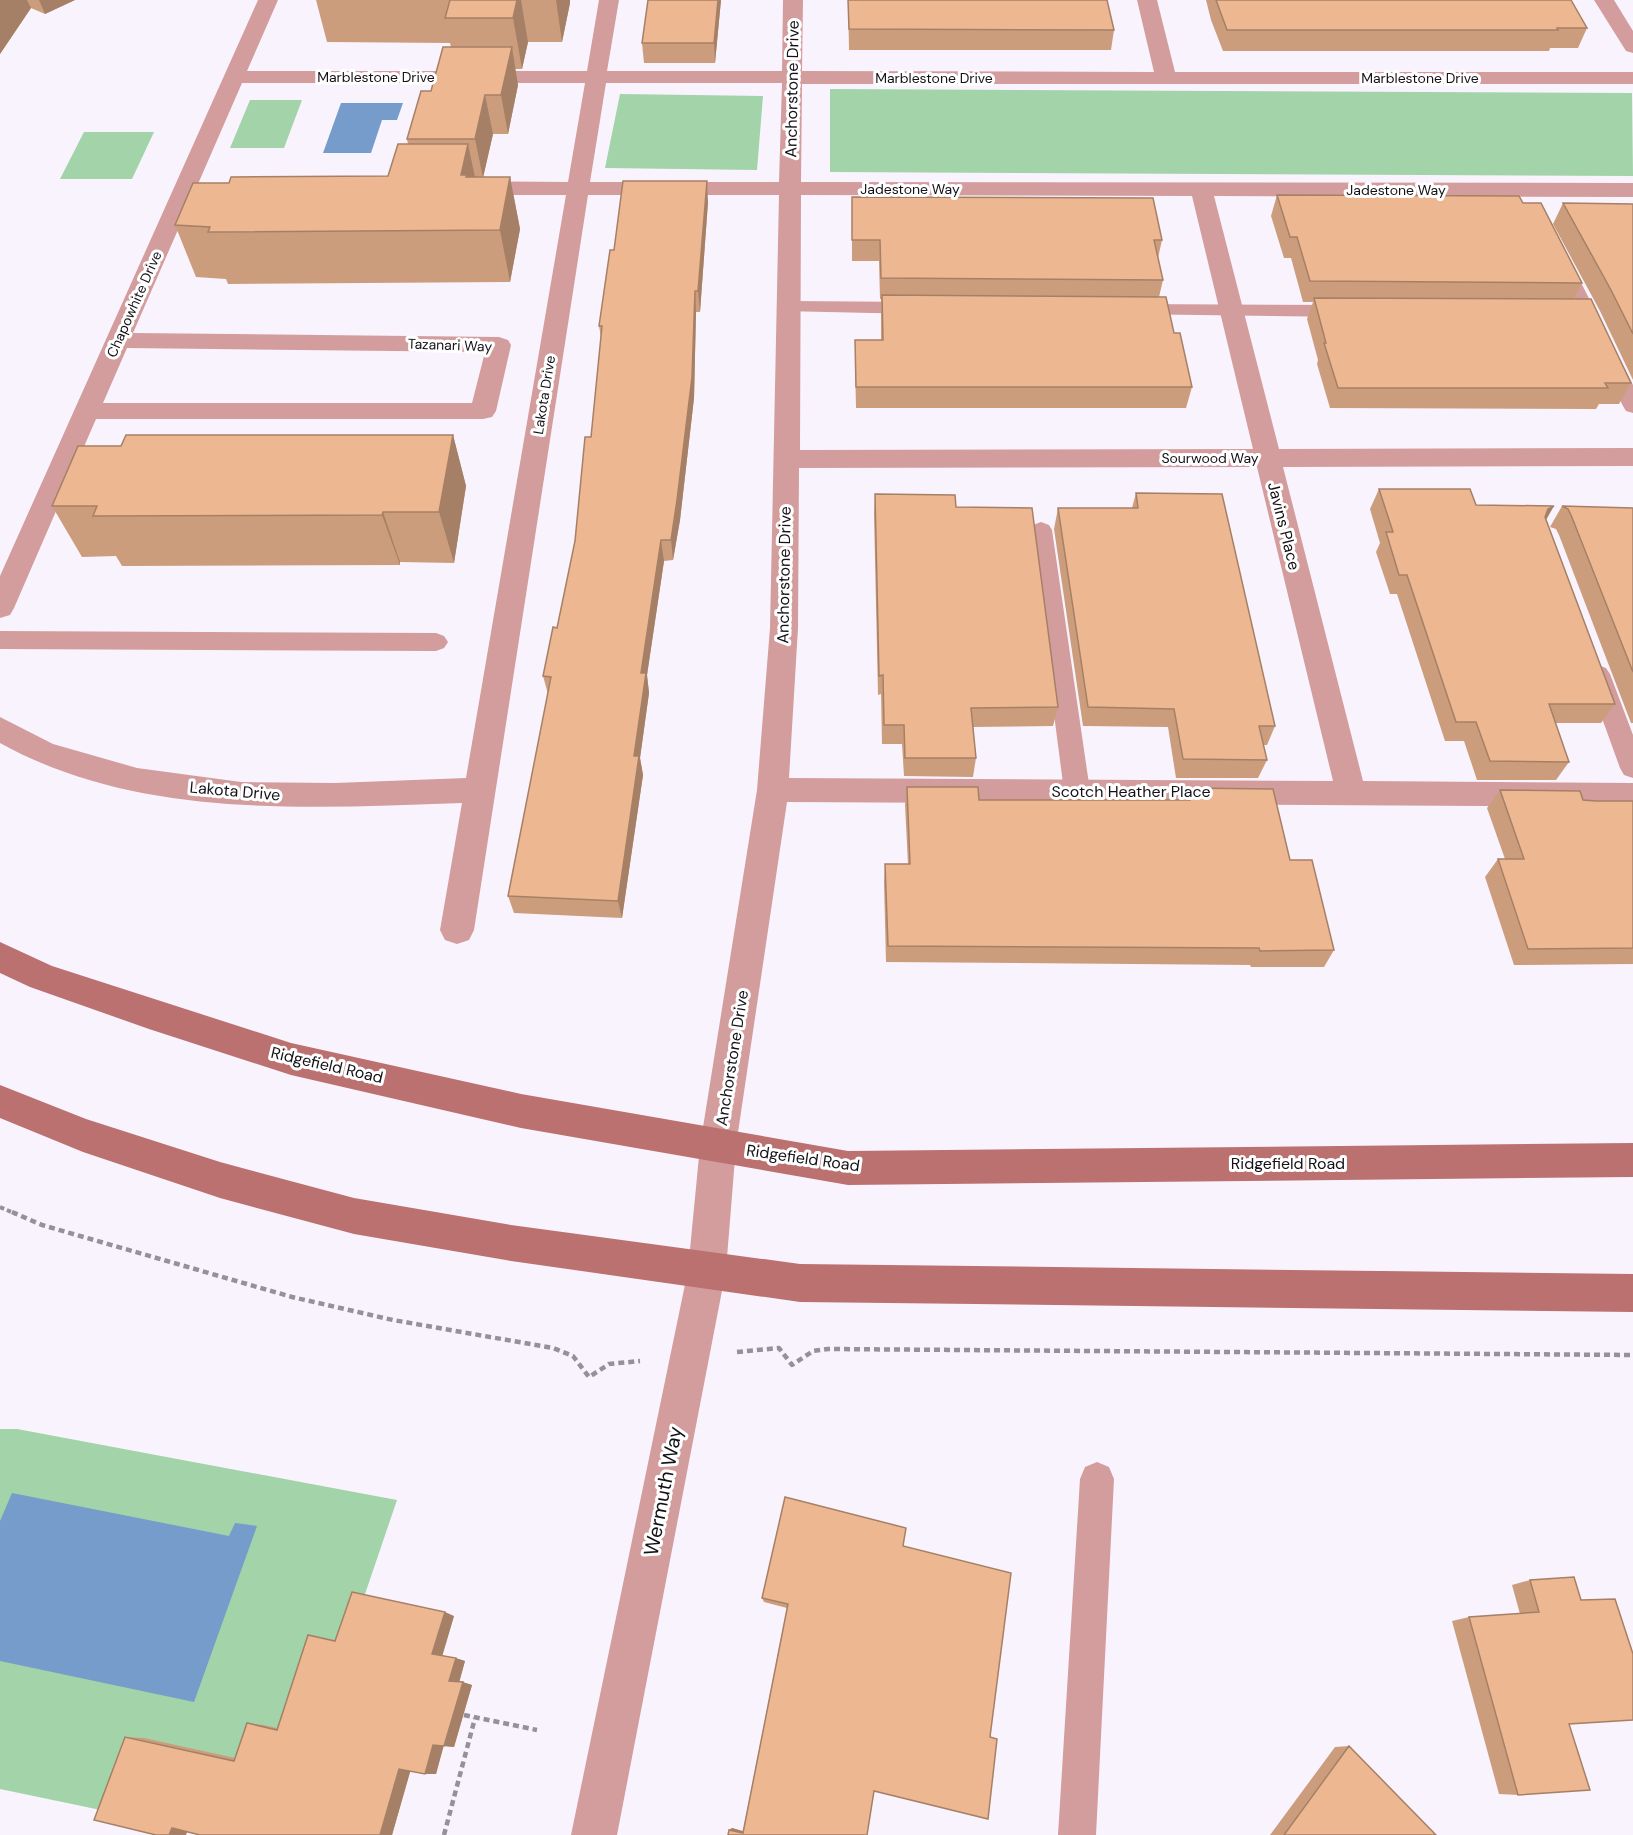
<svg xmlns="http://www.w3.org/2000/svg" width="1633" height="1835" font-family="'DM Sans',sans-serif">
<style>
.green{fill:#a2d3a9}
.water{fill:#759cca}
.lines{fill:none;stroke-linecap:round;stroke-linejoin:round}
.path-far1{stroke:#959099;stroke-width:4;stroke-dasharray:4.5 3;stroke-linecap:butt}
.path{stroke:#959099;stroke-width:4.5;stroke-dasharray:6 4;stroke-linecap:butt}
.lane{fill:#d29d9c;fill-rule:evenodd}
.street{fill:#d29d9c;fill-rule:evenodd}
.secondary{fill:#bc7171;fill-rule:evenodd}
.wall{fill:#cc9d7d}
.shaded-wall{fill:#a68066}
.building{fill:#edb791;stroke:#a68066;stroke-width:1.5}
.labels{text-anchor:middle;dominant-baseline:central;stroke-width:6;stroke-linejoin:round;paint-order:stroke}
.far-street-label{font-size:14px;fill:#141116;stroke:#fff}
.street-label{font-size:16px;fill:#141116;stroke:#fff}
.near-street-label{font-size:20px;fill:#141116;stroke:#fff}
</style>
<rect width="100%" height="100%" fill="#f9f3fe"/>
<!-- green -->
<path class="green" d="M 830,89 L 1632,93 L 1633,176 L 830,172 Z
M 620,94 L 763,96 L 757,170 L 605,168 Z
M 250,100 L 302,100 L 284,148 L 230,148 Z
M 84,132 L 154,132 L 132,179 L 60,179 Z
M 0,1429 L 17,1429 L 397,1500 L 348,1644 L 291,1731 L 250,1762 L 115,1813 L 0,1789 Z"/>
<!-- water -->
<path class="water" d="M 341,103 L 403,103 L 397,120 L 382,120 L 371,153 L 323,153 Z
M 12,1493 L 229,1536 L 235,1523 L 257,1526 L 194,1702 L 0,1661 L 0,1521 Z"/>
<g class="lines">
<!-- path-far1 -->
<path class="path-far1" d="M 0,1207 L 16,1214"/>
<!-- path -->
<path class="path" d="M 12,1212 L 42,1225 L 292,1297 L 393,1320 L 553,1348 L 573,1356 L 589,1377 L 609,1364 L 640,1361
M 737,1352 L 779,1348 L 792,1365 L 813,1351 L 828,1349 L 1633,1355
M 464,1715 L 537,1730
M 444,1835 L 475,1718"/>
<!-- lane -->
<path class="lane" d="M 1560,253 L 1567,255 L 1569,259 L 1633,385 L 1633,413 L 1626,411 L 1623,406 L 1551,259 L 1553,255 Z
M 789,301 L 917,302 L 924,304 L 927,308 L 924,312 L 917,314 L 782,311 L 779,307 L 782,303 Z
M 1132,304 L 1346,305 L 1353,307 L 1356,311 L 1353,315 L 1346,317 L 1125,314 L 1122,310 L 1125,306 Z
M 1041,522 L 1049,525 L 1052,530 L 1090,791 L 1086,798 L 1077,801 L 1068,798 L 1064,791 L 1030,530 L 1033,525 Z
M 0,631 L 436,633 L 444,636 L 448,642 L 444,648 L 436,651 L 0,649 Z
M 1598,665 L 1606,668 L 1610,674 L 1633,735 L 1633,778 L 1624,775 L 1620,768 L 1586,674 L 1590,668 Z
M 1097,1462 L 1109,1467 L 1114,1479 L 1096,1835 L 1058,1835 L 1080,1479 L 1085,1467 Z"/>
<!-- street -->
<path class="street" d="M 258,0 L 278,0 L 247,71 L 587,71 L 599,0 L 619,0 L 607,71 L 782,71 L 783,0 L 803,0 L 802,71 L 1154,72 L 1137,0 L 1157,0 L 1175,72 L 1633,72 L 1633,84 L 802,84 L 801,182 L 1633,183 L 1633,197 L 1214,196 L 1279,449 L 1633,448 L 1633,466 L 1283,467 L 1363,781 L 1633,783 L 1633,807 L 787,802 L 736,1146 L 726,1270 L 617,1835 L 571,1835 L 688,1270 L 700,1146 L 757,790 L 770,628 L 779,195 L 588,195 L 474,930 L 469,940 L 457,944 L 445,940 L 440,930 L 462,803 C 309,808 139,820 0,743 L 0,717 L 53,744 L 137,768 L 241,782 L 335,783 L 466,778 L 566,195 L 467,195 L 459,193 L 456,188 L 459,183 L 467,181 L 568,182 L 585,83 L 242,83 L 133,333 L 499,337 L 508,340 L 511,345 L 496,411 L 492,417 L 483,419 L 96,419 L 14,608 L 10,615 L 0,618 L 0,576 ZM 606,83 L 782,83 L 779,182 L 590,182 ZM 801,195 L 1192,196 L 1253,449 L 800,450 ZM 127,348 L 485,352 L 472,403 L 103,403 ZM 1257,467 L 1333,781 L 789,778 L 798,628 L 799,468 Z
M 1594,0 L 1614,0 L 1633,31 L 1633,53 L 1626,51 Z"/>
<!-- secondary -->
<path class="secondary" d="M 0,942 L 52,966 L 291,1043 L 521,1094 L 848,1151 L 1633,1143 L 1633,1177 L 848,1185 L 521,1128 L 291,1075 L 149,1029 L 30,987 L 0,973 Z
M 0,1085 L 86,1119 L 220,1162 L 354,1198 L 511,1225 L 800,1264 L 1633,1274 L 1633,1312 L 800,1302 L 511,1261 L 354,1234 L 220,1198 L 83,1152 L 0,1118 Z"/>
</g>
<!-- wall -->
<path class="wall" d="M 0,0 L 75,0 L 45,14 L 31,8 L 0,54 Z
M 316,0 L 570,0 L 570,3 L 562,42 L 528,42 L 522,69 L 515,69 L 518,85 L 508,134 L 493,134 L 483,177 L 510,177 L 520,229 L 510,282 L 228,284 L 226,279 L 196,277 L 175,225 L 229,183 L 388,176 L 408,144 L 407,139 L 431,91 L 451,47 L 450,43 L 327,42 Z
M 648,0 L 721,0 L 715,63 L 644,63 L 642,43 Z
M 848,0 L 1107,0 L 1114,30 L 1111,50 L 849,50 Z
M 1206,0 L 1571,0 L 1587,28 L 1578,48 L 1550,48 L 1549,51 L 1223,51 L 1211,20 Z
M 1277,195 L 1523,203 L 1582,283 L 1574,299 L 1631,383 L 1619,404 L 1599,404 L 1596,409 L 1330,408 L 1317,364 L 1318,360 L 1307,319 L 1313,302 L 1303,302 L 1291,258 L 1284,258 L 1271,216 Z
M 852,197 L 1162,240 L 1158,258 L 1163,280 L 1159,297 L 1174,333 L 1192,387 L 1186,408 L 856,408 L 855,361 L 855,340 L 881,340 L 881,299 L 880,299 L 879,261 L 852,261 Z
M 708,202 L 700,312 L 696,312 L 694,398 L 680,520 L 673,560 L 664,561 L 647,675 L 649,693 L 640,758 L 643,775 L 622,918 L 514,913 L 508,896 L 548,694 L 543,676 L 557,628 L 575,541 L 591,437 L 601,337 L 599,326 L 614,250 Z
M 1563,203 L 1633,204 L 1633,380 L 1600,311 L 1553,224 Z
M 453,435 L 466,486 L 454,563 L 400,562 L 400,565 L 122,566 L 116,556 L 82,557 L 52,506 L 121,446 Z
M 1379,489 L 1476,505 L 1546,520 L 1615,704 L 1601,723 L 1555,723 L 1569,762 L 1556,780 L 1477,780 L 1464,741 L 1445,741 L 1397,594 L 1390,594 L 1376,552 L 1380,543 L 1370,509 Z
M 1136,493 L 1275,726 L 1267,745 L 1263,745 L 1267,760 L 1258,778 L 1176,778 L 1168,727 L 1083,726 L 1054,529 L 1058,508 L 1132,508 Z
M 875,494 L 956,507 L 1058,707 L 1053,726 L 973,727 L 976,758 L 973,777 L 904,776 L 902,744 L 882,744 L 881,694 L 878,695 L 874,514 Z
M 1562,506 L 1633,508 L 1633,723 L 1631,723 L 1559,535 L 1556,529 L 1550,527 Z
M 907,787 L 979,800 L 1184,800 L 1188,788 L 1290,860 L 1334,950 L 1324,967 L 1251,967 L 1250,965 L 886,962 L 884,882 L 885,864 L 908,864 L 905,805 Z
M 1500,790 L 1596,801 L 1633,801 L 1633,964 L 1514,965 L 1485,877 L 1498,859 L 1505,859 L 1487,808 Z
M 903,1546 L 874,1791 L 867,1835 L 728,1835 L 732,1828 L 743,1831 L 787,1608 L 764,1602 L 762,1598 Z
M 1574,1577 L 1569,1724 L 1518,1795 L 1499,1794 L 1452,1621 L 1469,1617 L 1520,1614 L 1512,1585 L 1530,1580 Z
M 454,1616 L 442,1655 L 465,1661 L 459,1682 L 472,1685 L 454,1747 L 443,1746 L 436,1774 L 425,1774 L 410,1771 L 392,1835 L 200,1835 L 125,1737 L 144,1738 L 235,1758 L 247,1723 L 263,1725 L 277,1728 L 335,1641 Z
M 1349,1746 L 1436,1835 L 1270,1835 L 1335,1747 Z"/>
<!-- shaded-wall -->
<path class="shaded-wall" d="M 0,0 L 27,0 L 31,8 L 0,54 Z
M 39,0 L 75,0 L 45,14 Z
M 517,0 L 521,0 L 528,42 L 522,69 L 513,18 Z
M 556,0 L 570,0 L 570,3 L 562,42 Z
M 718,0 L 721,0 L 715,63 L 714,43 Z
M 512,47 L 518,85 L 508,134 L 501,95 Z
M 485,95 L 493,134 L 483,178 L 475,139 Z
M 468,144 L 479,196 L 461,175 Z
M 510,177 L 520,229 L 510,282 L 500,230 Z
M 707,181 L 708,202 L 700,312 L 698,291 Z
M 695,291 L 696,312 L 694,398 L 680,520 L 673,560 L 671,540 Z
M 453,435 L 466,486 L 454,563 L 439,512 Z
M 1554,506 L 1542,527 L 1536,529 L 1548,509 Z
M 383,512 L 400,562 L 400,565 L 382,515 Z
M 661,540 L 664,561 L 647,675 L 649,693 L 640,758 L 643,775 L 622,918 L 618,901 L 634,756 L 641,673 Z
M 445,1612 L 454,1616 L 442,1657 L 432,1654 Z
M 456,1658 L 465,1661 L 459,1683 L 449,1681 Z
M 463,1682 L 472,1685 L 454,1747 L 444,1746 Z
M 433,1745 L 444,1745 L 436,1774 L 425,1774 Z
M 399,1769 L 411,1769 L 392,1835 L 380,1835 Z
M 189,1827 L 186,1835 L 169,1835 L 172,1828 Z
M 732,1828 L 745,1832 L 743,1833 L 729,1830 Z"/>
<!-- building -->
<path class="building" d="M 450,0 L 517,0 L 513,18 L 445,18 Z
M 648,0 L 718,0 L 714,43 L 642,43 Z
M 848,0 L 1107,0 L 1114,30 L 849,29 Z
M 1216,0 L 1571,0 L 1587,28 L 1557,28 L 1558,30 L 1227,30 Z
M 443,47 L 512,47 L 501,95 L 485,95 L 475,139 L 407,139 L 421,91 L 431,91 Z
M 398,144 L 468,144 L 461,175 L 467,175 L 466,177 L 510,177 L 500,230 L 208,232 L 210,227 L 175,225 L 193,183 L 229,183 L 231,177 L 388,176 Z
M 623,181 L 707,181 L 698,291 L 695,291 L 692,377 L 677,500 L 671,540 L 661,540 L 641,673 L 646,673 L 634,756 L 639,756 L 618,901 L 508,896 L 551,677 L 543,676 L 553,627 L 557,628 L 575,541 L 585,437 L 591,437 L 602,326 L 599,326 L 610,250 L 614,250 Z
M 1277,195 L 1519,196 L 1523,203 L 1541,203 L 1582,283 L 1310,281 L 1297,237 L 1290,237 Z
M 852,197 L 1153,198 L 1162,240 L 1154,240 L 1163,280 L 881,278 L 880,240 L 852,240 Z
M 1563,203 L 1633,204 L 1633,334 L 1611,290 Z
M 882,295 L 1166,297 L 1174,333 L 1180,333 L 1192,387 L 856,387 L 855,340 L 883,340 Z
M 1314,298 L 1591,299 L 1631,383 L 1605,383 L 1608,388 L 1338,388 L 1324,343 L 1326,343 Z
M 126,435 L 453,435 L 439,512 L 383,512 L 382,515 L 93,516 L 97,506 L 52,506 L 78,446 L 121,446 Z
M 1379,489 L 1470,489 L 1476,505 L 1554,506 L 1548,509 L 1545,517 L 1615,704 L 1549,704 L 1569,762 L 1490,761 L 1476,722 L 1456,722 L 1407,575 L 1399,575 L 1386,532 L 1393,532 Z
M 1136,493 L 1222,494 L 1275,726 L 1259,726 L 1267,760 L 1183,759 L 1174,709 L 1088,707 L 1058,508 L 1138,508 Z
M 875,494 L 955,495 L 956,507 L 1032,508 L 1058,707 L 971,708 L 976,758 L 905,758 L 904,725 L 884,725 L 883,675 L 879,676 Z
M 1562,506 L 1633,508 L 1633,672 L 1571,515 L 1568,509 Z
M 907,787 L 978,787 L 979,800 L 1190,800 L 1188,788 L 1273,789 L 1290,860 L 1312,860 L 1334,950 L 1260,951 L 1259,948 L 888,946 L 885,864 L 910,864 Z
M 1500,790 L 1580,791 L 1583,800 L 1596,801 L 1633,801 L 1633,948 L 1528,949 L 1498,859 L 1524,859 Z
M 785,1497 L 906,1528 L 903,1546 L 1011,1573 L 990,1737 L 997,1739 L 988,1819 L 874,1791 L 867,1835 L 728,1835 L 729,1830 L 743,1833 L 788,1604 L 762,1598 Z
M 1574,1577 L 1581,1600 L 1615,1599 L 1633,1654 L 1633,1720 L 1569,1724 L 1590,1790 L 1518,1795 L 1469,1617 L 1539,1612 L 1530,1580 Z
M 352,1592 L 445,1612 L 432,1654 L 456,1658 L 449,1681 L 463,1682 L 444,1746 L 433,1745 L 425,1774 L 399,1769 L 380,1835 L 200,1835 L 172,1828 L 169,1835 L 156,1835 L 94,1820 L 125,1737 L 234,1761 L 247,1723 L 277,1730 L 308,1635 L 335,1641 Z
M 1349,1746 L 1436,1835 L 1284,1835 Z"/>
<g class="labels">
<!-- far-street labels -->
<g class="far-street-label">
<text x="376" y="77">Marblestone Drive</text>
<text x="934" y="78">Marblestone Drive</text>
<text x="1420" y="78">Marblestone Drive</text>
<text x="910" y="189">Jadestone Way</text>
<text x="1396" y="190">Jadestone Way</text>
<text transform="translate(134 304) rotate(-66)">Chapowhite Drive</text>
<text transform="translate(450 345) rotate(2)">Tazanari Way</text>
<text transform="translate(544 395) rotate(-81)">Lakota Drive</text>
<text x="1210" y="458">Sourwood Way</text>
</g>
<!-- street labels -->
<g class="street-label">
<text transform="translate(792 89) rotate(-89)">Anchorstone Drive</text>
<text transform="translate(1284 526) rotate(76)">Javins Place</text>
<text transform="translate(784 575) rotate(-89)">Anchorstone Drive</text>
<text transform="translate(235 791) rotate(5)">Lakota Drive</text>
<text x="1131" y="791">Scotch Heather Place</text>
<text transform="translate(732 1058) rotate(-81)">Anchorstone Drive</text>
<text transform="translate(327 1065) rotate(13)">Ridgefield Road</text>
<text transform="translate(803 1158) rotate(8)">Ridgefield Road</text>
<text x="1288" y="1163">Ridgefield Road</text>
</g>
<!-- near-street labels -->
<g class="near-street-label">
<text transform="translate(663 1491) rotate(-79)">Wermuth Way</text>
</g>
</g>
</svg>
